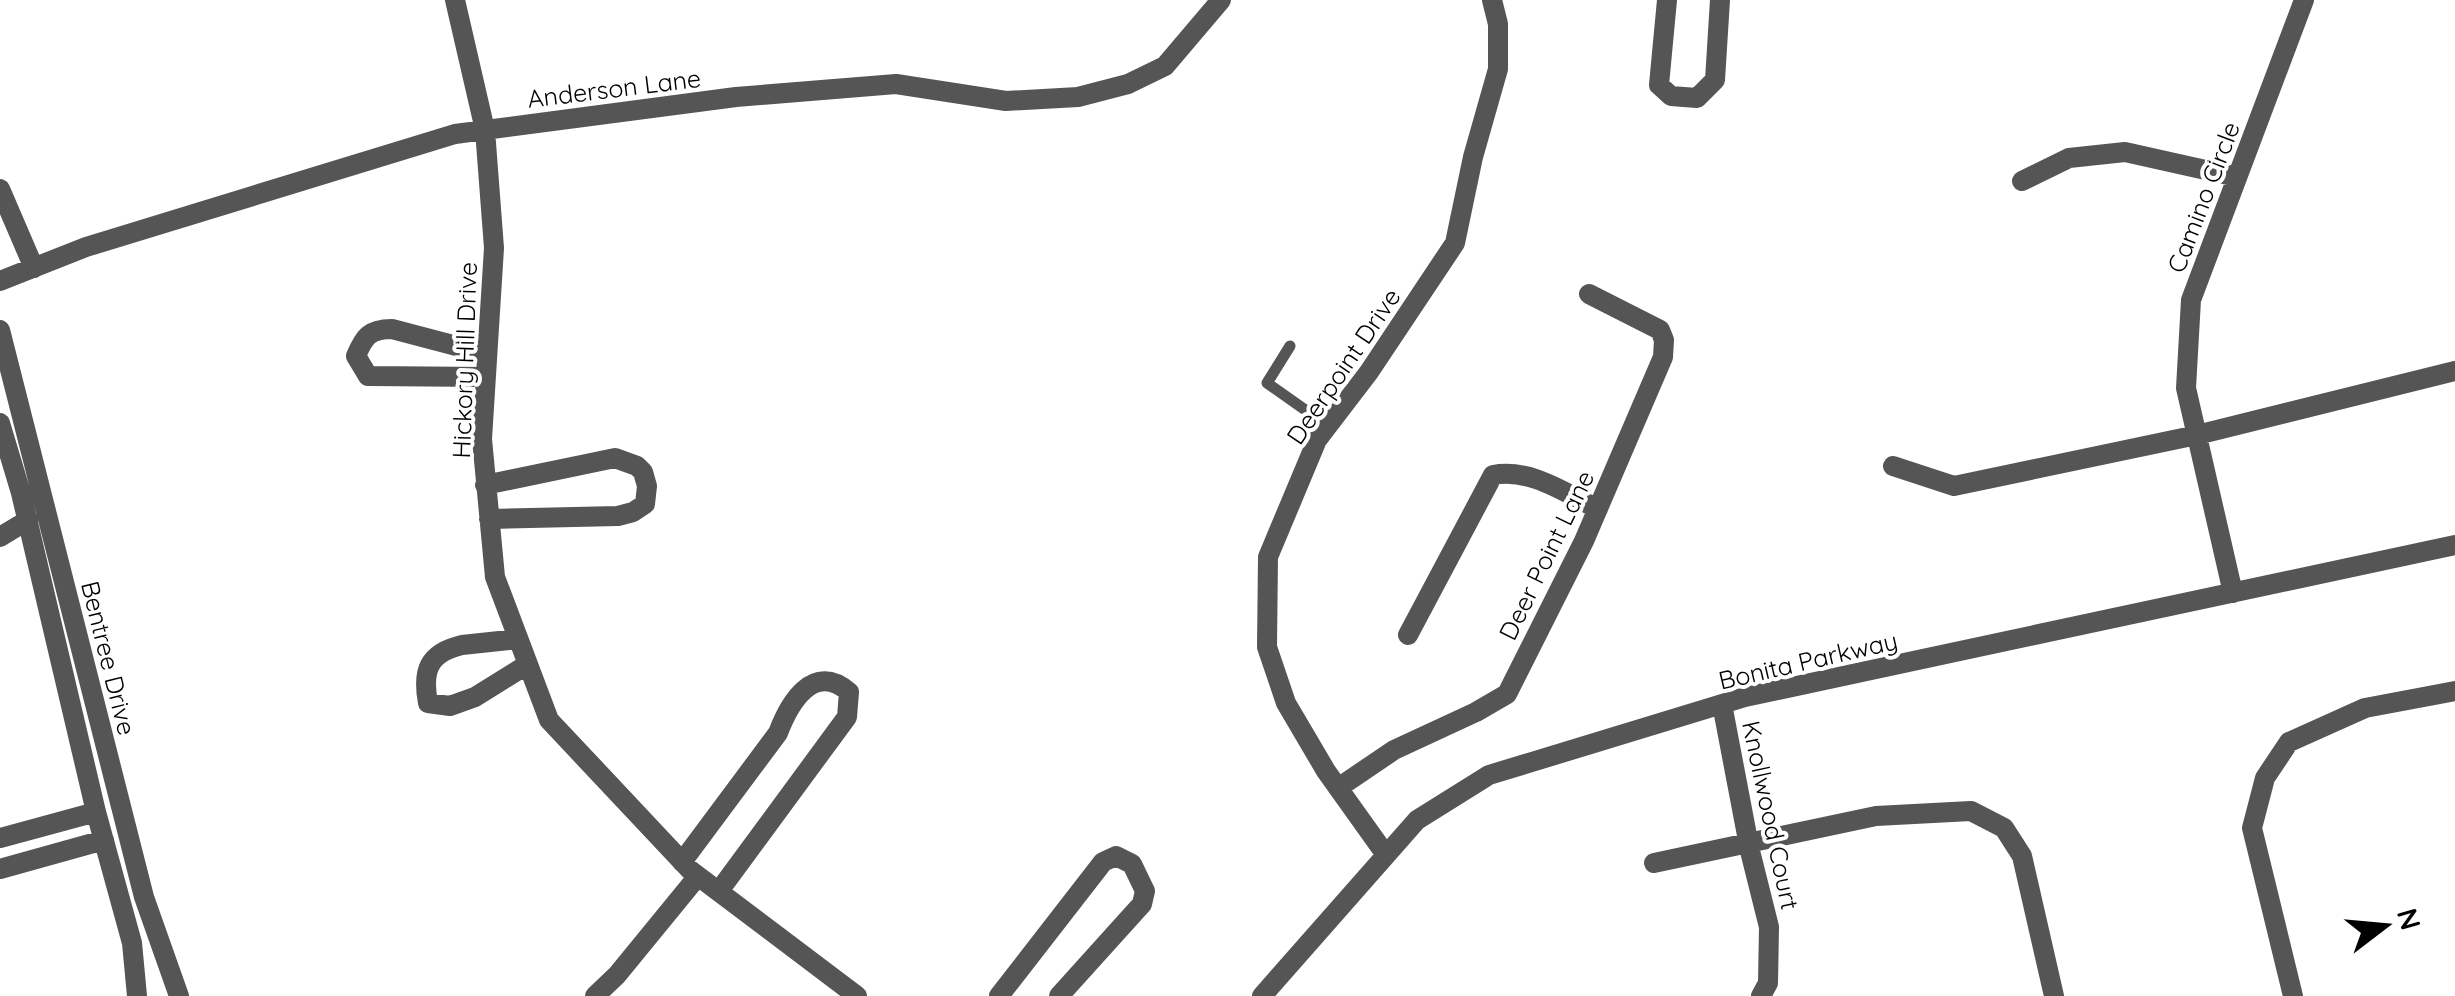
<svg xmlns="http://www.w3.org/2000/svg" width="2455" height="996" font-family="Quicksand,sans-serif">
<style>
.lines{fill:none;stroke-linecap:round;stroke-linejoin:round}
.service{stroke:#555;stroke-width:11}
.minor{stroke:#555;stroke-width:20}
.labels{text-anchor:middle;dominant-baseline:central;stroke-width:8;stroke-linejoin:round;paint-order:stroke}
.street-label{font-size:25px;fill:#000;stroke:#fff}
</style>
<rect width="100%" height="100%" fill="#fff"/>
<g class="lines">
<!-- service -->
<path class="service" d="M 1290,346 L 1267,383 L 1328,426"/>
<!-- minor -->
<path class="minor" d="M 455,0 L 485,130 L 494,248 L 482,439 L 495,577 L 549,720 L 690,870 L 857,996
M 1667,0 L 1659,85 L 1671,96 L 1697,98 L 1715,80 L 1720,0
M 2022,181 L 2069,158 L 2125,152 L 2237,177
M 0,189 L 34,268
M 0,281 L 86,247 L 455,134 L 736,97 L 896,84 L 1006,101 L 1078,97 L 1128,84 L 1165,66 L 1221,0
M 0,330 L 144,897 L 179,996
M 486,377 L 368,376 L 356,356 C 364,337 369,329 392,329 L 487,354
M 0,423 L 21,493 L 96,812 L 132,943 L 137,996
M 1893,466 L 1954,486 L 2197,435 L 2455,371
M 485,485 L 615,458 L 637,466 L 643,472 L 647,486 L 645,504 L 633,512 L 618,516 L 489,519
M 0,537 L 28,520
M 2233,593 L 2186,388 L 2191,300 L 2304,0
M 1408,635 L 1493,475 C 1531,468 1565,493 1598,509
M 518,639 L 462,645 C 428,653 422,671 428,703 L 450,706 L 475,697 L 528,664
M 1722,704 L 1750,851 L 1769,927 L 1768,983 L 1761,996
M 1338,788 L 1394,750 L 1476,712 L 1507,694 L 1584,541 L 1663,357 L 1664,340 L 1660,330 L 1589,294
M 0,838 L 96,812
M 1386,855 L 1326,771 L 1286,703 L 1267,647 L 1268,557 L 1317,440 L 1369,372 L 1455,243 L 1473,157 L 1498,69 L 1498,24 L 1492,0
M 682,862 L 778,733 C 789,704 813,661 849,692 L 847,717 L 719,891
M 1654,863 L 1876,816 L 1971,811 L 2004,828 L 2022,856 L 2054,996
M 0,869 L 104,840
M 595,996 L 617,975 L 698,876
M 999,996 L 1103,862 L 1116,856 L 1132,864 L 1145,891 L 1142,904 L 1059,996
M 1262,996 L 1417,820 L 1489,775 L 1745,697 L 2455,545
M 2293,996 L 2252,828 L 2265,778 L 2289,742 L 2365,708 L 2455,691"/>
</g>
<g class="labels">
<!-- street labels -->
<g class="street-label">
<text transform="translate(614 88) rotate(-7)">Anderson Lane</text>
<text transform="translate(2203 197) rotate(-69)">Camino Circle</text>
<text transform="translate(464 360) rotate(-88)">Hickory Hill Drive</text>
<text transform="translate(1343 366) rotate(-56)">Deerpoint Drive</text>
<text transform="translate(1546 555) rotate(-64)">Deer Point Lane</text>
<text transform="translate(109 658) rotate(76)">Bentree Drive</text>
<text transform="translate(1808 660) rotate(-13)">Bonita Parkway</text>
<text transform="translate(1771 815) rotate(78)">Knollwood Court</text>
</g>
</g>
<!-- north arrow -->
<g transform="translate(2385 926) rotate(74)" stroke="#ffffff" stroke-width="8" paint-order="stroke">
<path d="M0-8L18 38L0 25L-18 38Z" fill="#000000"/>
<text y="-15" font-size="28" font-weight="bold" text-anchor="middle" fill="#000000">N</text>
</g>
</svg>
